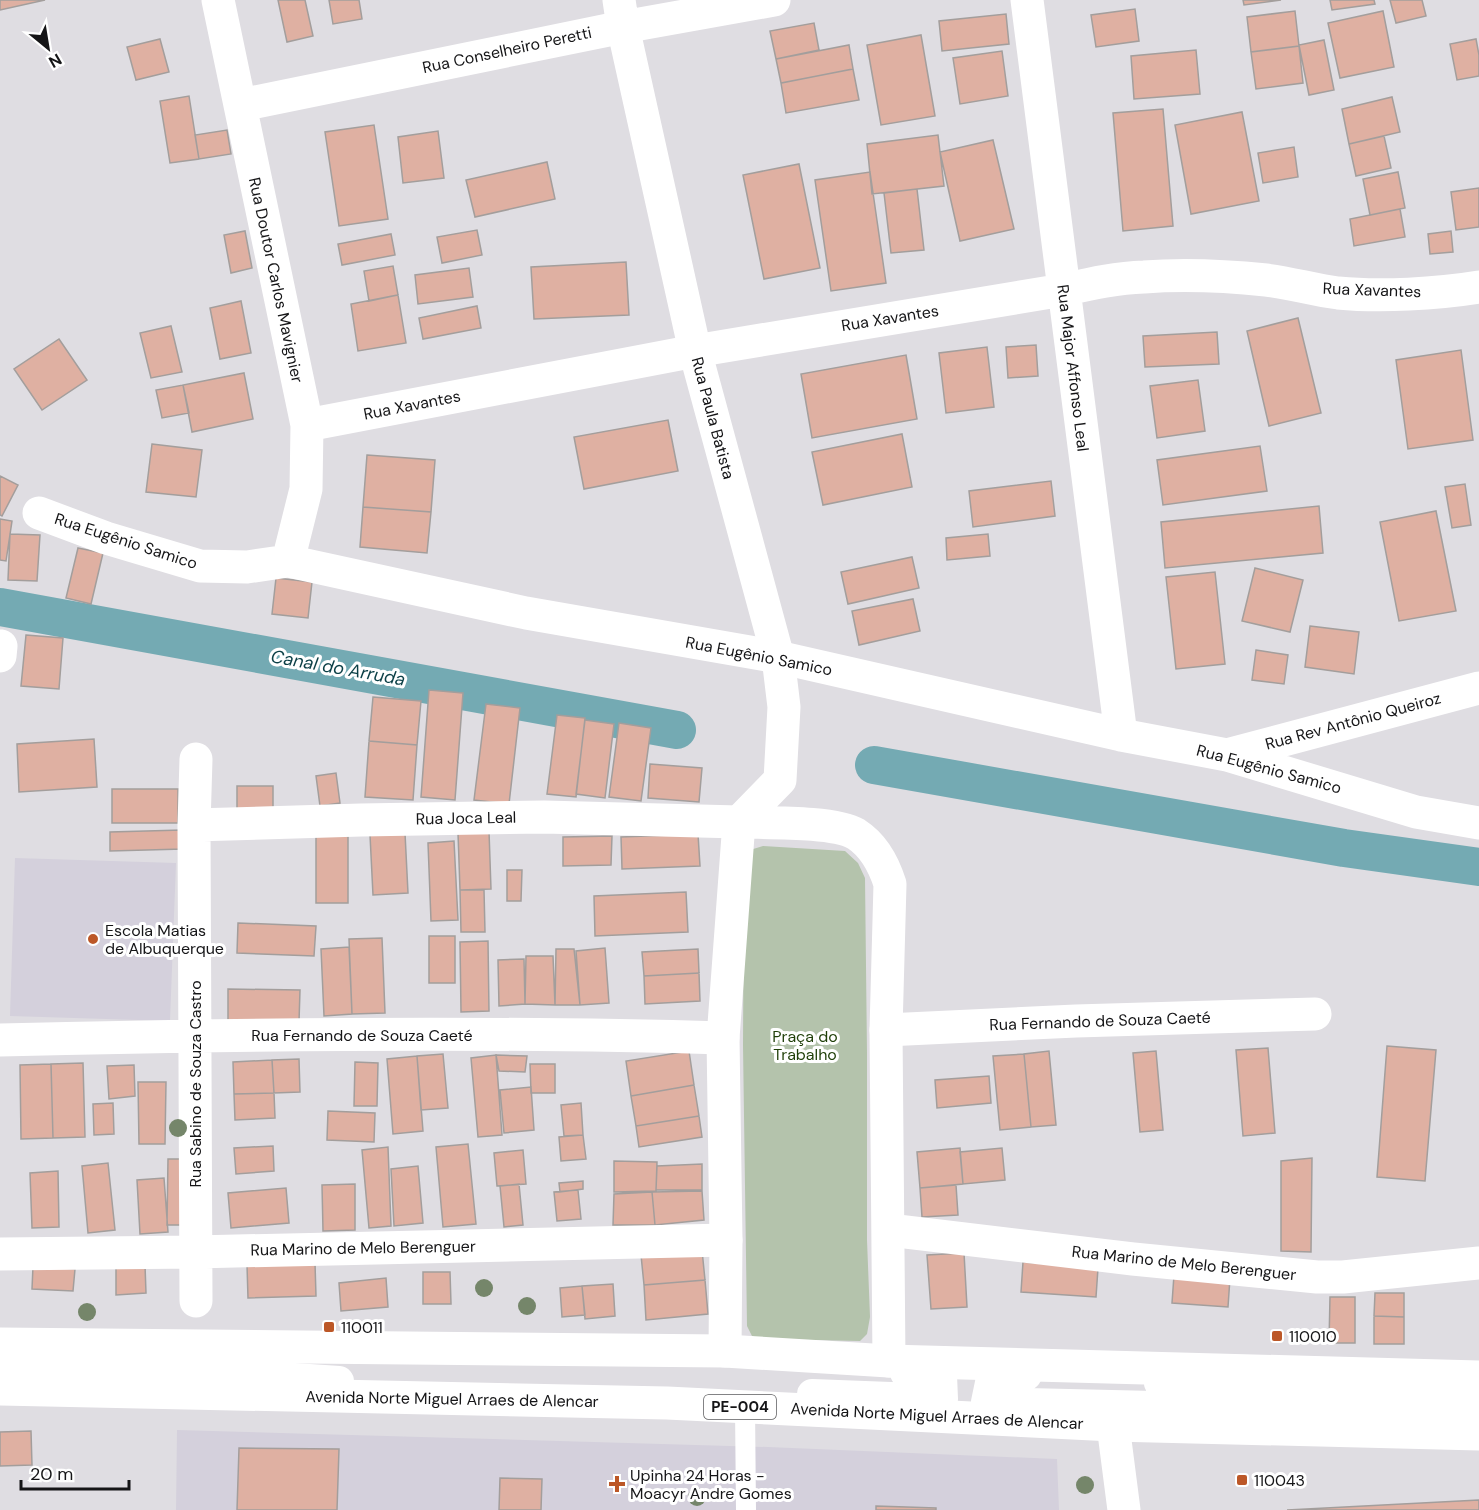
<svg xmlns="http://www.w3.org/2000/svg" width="1479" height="1510" font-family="'DM Sans',sans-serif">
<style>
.built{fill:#d4d0dc}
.green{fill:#b4c3ac}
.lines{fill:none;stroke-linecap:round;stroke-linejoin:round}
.canal{stroke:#74aab3;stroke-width:38}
.building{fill:#dfb0a2;stroke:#a39e9c;stroke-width:1.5}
.service{stroke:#fff;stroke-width:20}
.pedestrian{stroke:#fff;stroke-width:30}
.minor{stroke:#fff;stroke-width:33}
.tertiary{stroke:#fff;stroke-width:33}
.primary{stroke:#fff;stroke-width:33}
.tree{fill:#75866a}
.poi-dot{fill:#bc5727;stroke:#fff;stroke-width:2}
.labels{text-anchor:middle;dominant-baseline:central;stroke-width:6;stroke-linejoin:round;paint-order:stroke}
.shield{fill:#fff;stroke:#5b5b5d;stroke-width:1.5}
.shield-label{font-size:15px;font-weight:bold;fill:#151517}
.street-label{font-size:16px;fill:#151517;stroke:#fff}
.poi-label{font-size:16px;fill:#151517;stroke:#fff;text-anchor:start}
.park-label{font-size:16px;fill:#1f3f08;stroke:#fff}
.water-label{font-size:18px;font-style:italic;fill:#0b3f46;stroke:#fff}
</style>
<rect width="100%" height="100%" fill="#dfdde2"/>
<!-- built -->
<path class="built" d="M 15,858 L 176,863 L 170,1021 L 10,1016 Z
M 177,1430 L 768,1447 L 1057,1459 L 1059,1510 L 176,1510 Z"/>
<!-- green -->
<path class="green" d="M 763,846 L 845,851 L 858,863 L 865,878 L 867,1053 L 867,1240 L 870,1317 L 867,1334 L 860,1341 L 759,1339 L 752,1336 L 747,1326 L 743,1045 L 744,862 L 750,850 Z"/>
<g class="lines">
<!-- canal -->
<path class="canal" d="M 0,607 L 677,730
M 874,765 L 1344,848 L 1479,867"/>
</g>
<!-- building -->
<path class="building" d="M 0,0 L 45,0 L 0,10 Z
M 278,0 L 305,0 L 313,36 L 287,42 Z
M 329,0 L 359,0 L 362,19 L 333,24 Z
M 1243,0 L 1281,0 L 1244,5 Z
M 1330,0 L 1374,0 L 1375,4 L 1332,10 Z
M 1390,0 L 1422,0 L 1426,16 L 1396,23 Z
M 1135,9 L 1139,41 L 1096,47 L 1091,15 Z
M 1295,11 L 1299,46 L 1251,52 L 1247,17 Z
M 1383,11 L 1394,67 L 1340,78 L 1328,23 Z
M 1006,14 L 1009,44 L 942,51 L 939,21 Z
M 814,23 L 819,50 L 776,59 L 770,31 Z
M 921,35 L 935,116 L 881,125 L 867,45 Z
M 160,39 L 169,72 L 136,80 L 127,47 Z
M 1476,39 L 1479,55 L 1479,76 L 1457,80 L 1450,44 Z
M 1324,40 L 1334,90 L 1309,95 L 1299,45 Z
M 849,45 L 853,69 L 781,83 L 776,59 Z
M 1299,46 L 1303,83 L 1256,89 L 1251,52 Z
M 1196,50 L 1200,94 L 1134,99 L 1131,56 Z
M 1002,51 L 1008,96 L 960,104 L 953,58 Z
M 853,69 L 859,100 L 786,113 L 781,83 Z
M 189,96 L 199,159 L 170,163 L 160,101 Z
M 1392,97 L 1400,132 L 1349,144 L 1342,109 Z
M 1163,109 L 1173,226 L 1123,231 L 1113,113 Z
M 1242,112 L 1259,201 L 1191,214 L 1175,125 Z
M 374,125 L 388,219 L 339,226 L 325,132 Z
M 227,130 L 231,154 L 199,159 L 195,135 Z
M 438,131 L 444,178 L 403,183 L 398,137 Z
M 938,135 L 944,186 L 872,194 L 867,144 Z
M 1384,136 L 1391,168 L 1356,176 L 1349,144 Z
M 993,140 L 1014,229 L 960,241 L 940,152 Z
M 1294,147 L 1298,177 L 1263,183 L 1258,153 Z
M 547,162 L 555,199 L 475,217 L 466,180 Z
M 799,164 L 820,268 L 764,279 L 743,175 Z
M 870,172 L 886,283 L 831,291 L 815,180 Z
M 1398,172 L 1405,208 L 1370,215 L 1363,179 Z
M 1479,188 L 1479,227 L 1456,230 L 1451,192 Z
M 917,189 L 924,250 L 891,253 L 884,193 Z
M 1400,209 L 1405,237 L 1354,246 L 1350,219 Z
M 477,230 L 482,255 L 442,263 L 437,237 Z
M 245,231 L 252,268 L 231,273 L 224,235 Z
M 1451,231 L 1453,252 L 1430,254 L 1428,234 Z
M 391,234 L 395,255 L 342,265 L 338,244 Z
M 626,262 L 629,315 L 534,319 L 531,267 Z
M 393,266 L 398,295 L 369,301 L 364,271 Z
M 469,268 L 473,297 L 418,304 L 415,275 Z
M 398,295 L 406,343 L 358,351 L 351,304 Z
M 241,301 L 251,353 L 220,359 L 210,308 Z
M 477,306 L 481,328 L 423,339 L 419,318 Z
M 1298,318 L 1321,413 L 1269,426 L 1247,331 Z
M 171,326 L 182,372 L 151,378 L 140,333 Z
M 1217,332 L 1219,364 L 1145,367 L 1143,336 Z
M 59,339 L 87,380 L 42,410 L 14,369 Z
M 1036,345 L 1038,376 L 1008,378 L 1006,347 Z
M 987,347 L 994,407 L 946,413 L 939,353 Z
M 1461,350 L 1473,440 L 1408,449 L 1396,360 Z
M 906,355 L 917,419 L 812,438 L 801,374 Z
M 244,373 L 253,419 L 192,432 L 183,385 Z
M 1198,380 L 1205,431 L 1157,438 L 1150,386 Z
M 183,385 L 189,413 L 162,418 L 156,390 Z
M 668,420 L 678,471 L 584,489 L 574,437 Z
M 902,434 L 912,487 L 823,505 L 812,452 Z
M 152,444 L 202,450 L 196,497 L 146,492 Z
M 1260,446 L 1267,491 L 1163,505 L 1157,460 Z
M 367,455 L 435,460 L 431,512 L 363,507 Z
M 0,476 L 18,485 L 2,516 L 0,515 Z
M 1051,481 L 1055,516 L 973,527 L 969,491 Z
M 1465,484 L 1471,525 L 1452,528 L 1445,487 Z
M 1319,506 L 1323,553 L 1165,568 L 1161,522 Z
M 363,507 L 431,512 L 427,553 L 360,547 Z
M 1436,511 L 1456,611 L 1399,621 L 1380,522 Z
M 0,519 L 12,521 L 6,561 L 0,560 Z
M 10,534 L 40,535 L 37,581 L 8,580 Z
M 988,534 L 990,556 L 947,560 L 946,538 Z
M 78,548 L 103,553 L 91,604 L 66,598 Z
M 912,557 L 919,588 L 848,604 L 841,572 Z
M 1255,568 L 1303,580 L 1290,632 L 1242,621 Z
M 1215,572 L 1225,664 L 1176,669 L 1166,577 Z
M 276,578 L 312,582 L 308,618 L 272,614 Z
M 913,599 L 920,631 L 859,645 L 852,611 Z
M 1310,626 L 1359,632 L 1354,674 L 1305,667 Z
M 26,635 L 63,638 L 59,689 L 21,686 Z
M 1256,650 L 1288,655 L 1284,684 L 1252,680 Z
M 429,690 L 463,693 L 455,800 L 421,797 Z
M 373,697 L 421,701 L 417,745 L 369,741 Z
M 486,704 L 520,708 L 509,804 L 474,800 Z
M 557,715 L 585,718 L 576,797 L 547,794 Z
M 585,720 L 614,724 L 605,798 L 576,794 Z
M 619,723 L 651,728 L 641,801 L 609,797 Z
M 94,739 L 97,787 L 19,792 L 17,744 Z
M 369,741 L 417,745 L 413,800 L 365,797 Z
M 650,764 L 702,768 L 699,802 L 648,798 Z
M 336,773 L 340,803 L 320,806 L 316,776 Z
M 237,786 L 273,786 L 273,812 L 237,812 Z
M 112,789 L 178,789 L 178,823 L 112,823 Z
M 182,830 L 183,849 L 110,851 L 110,832 Z
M 489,831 L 491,889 L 460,890 L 458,833 Z
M 405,833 L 408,893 L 373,895 L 370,835 Z
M 698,834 L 700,866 L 622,869 L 621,837 Z
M 316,836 L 348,836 L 348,903 L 316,903 Z
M 612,836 L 611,865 L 563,866 L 563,837 Z
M 454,841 L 458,920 L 431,921 L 428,843 Z
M 507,870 L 522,870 L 521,901 L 507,901 Z
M 460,890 L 484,890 L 485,932 L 461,932 Z
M 686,892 L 688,932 L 595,936 L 594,896 Z
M 238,923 L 316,926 L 314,956 L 237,953 Z
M 429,936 L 455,936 L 455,983 L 429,983 Z
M 382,938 L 385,1013 L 352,1014 L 349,939 Z
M 488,941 L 489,1011 L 461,1012 L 460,942 Z
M 349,947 L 352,1014 L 324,1016 L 321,949 Z
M 605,948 L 609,1003 L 580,1005 L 576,951 Z
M 556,949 L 574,949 L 580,1005 L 555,1005 Z
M 698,949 L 699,973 L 644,976 L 642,952 Z
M 526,956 L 553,956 L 555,1005 L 525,1004 Z
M 524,959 L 525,1004 L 499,1006 L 498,960 Z
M 699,973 L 700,1001 L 645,1004 L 644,976 Z
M 228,989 L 300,990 L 299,1022 L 228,1021 Z
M 1387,1046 L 1436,1050 L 1425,1181 L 1377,1177 Z
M 1268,1048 L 1275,1133 L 1243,1136 L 1236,1050 Z
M 689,1051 L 694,1085 L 631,1096 L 626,1061 Z
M 1049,1051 L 1056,1125 L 1031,1127 L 1024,1054 Z
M 1156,1051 L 1163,1130 L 1140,1132 L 1133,1053 Z
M 443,1054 L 448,1108 L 421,1110 L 417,1056 Z
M 1024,1054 L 1031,1127 L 1000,1130 L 993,1056 Z
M 496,1055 L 502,1135 L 478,1137 L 471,1058 Z
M 496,1055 L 527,1056 L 525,1072 L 499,1071 Z
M 417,1056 L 423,1131 L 393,1134 L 387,1059 Z
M 299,1059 L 300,1092 L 274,1093 L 272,1060 Z
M 272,1060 L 274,1093 L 234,1094 L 233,1062 Z
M 355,1062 L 378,1063 L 377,1106 L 354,1106 Z
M 83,1063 L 85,1137 L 53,1138 L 51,1064 Z
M 51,1064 L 53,1138 L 21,1139 L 20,1065 Z
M 530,1064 L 555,1064 L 555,1093 L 531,1093 Z
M 134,1065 L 135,1096 L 109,1099 L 107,1066 Z
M 989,1076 L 991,1103 L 937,1108 L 935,1080 Z
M 138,1082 L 166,1082 L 165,1144 L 139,1144 Z
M 694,1085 L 699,1116 L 636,1126 L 631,1096 Z
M 531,1087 L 534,1130 L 504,1133 L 500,1090 Z
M 274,1093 L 275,1118 L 235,1120 L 234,1094 Z
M 113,1103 L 114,1134 L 94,1135 L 93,1104 Z
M 581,1103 L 583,1135 L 564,1136 L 561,1105 Z
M 328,1111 L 375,1113 L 374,1142 L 327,1140 Z
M 699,1116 L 702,1137 L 639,1147 L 636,1126 Z
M 583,1135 L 586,1159 L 561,1161 L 559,1137 Z
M 468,1144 L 476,1224 L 443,1227 L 436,1147 Z
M 273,1146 L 274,1171 L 236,1174 L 234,1148 Z
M 388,1147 L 391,1226 L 369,1228 L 362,1150 Z
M 960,1148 L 963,1184 L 920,1188 L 917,1152 Z
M 1002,1148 L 1005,1180 L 963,1184 L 960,1152 Z
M 523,1150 L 526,1184 L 497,1186 L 494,1153 Z
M 1312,1158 L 1311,1252 L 1281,1251 L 1281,1161 Z
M 168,1159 L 191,1159 L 190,1225 L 167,1225 Z
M 614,1161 L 657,1162 L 656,1191 L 614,1192 Z
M 108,1163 L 115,1230 L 88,1233 L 82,1166 Z
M 702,1164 L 702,1190 L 656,1190 L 657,1166 Z
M 418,1166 L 423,1223 L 394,1226 L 391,1169 Z
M 58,1171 L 59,1227 L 32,1228 L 30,1173 Z
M 164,1178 L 168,1232 L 140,1234 L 137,1180 Z
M 583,1181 L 583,1189 L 560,1192 L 559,1183 Z
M 355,1184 L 355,1230 L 323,1231 L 322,1185 Z
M 519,1184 L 523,1225 L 504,1227 L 500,1186 Z
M 956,1185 L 958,1215 L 922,1217 L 920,1188 Z
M 286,1188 L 289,1223 L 231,1228 L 228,1193 Z
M 578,1190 L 581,1219 L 557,1221 L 554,1192 Z
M 702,1191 L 704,1220 L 655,1225 L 652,1192 Z
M 652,1192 L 655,1225 L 613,1225 L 614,1194 Z
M 702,1250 L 705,1280 L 644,1285 L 641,1255 Z
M 964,1253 L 967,1307 L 931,1309 L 927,1255 Z
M 1023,1262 L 1098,1268 L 1096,1297 L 1021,1292 Z
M 315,1263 L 316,1296 L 248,1298 L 247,1265 Z
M 145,1265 L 146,1293 L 116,1295 L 116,1267 Z
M 33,1266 L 75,1269 L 73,1291 L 32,1289 Z
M 423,1272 L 450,1272 L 451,1304 L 423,1304 Z
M 1174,1275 L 1230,1278 L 1228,1307 L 1172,1303 Z
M 386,1278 L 388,1307 L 341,1311 L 339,1283 Z
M 705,1280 L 708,1314 L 646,1320 L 644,1285 Z
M 613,1284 L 615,1316 L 585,1319 L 582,1286 Z
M 582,1286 L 585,1315 L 562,1317 L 560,1288 Z
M 1375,1293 L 1404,1293 L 1404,1317 L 1374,1316 Z
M 1330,1297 L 1355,1297 L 1355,1343 L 1329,1343 Z
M 1374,1316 L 1404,1317 L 1404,1344 L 1374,1344 Z
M 31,1431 L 32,1465 L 0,1466 L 0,1432 Z
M 239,1448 L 339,1449 L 337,1510 L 237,1510 Z
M 500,1478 L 542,1479 L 541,1510 L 499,1510 Z
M 1479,1500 L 1479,1510 L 1287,1510 Z
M 876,1506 L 936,1508 L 936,1510 L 876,1510 Z"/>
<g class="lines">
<!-- service -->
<path class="service" d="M 745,1407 L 746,1510"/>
<!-- pedestrian -->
<path class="pedestrian" d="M 0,1368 L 175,1370 L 339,1381
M 1027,1375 L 992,1373 L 986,1402 L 1329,1410 L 1479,1417
M 1159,1383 L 1284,1391 L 1479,1396
M 812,1394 L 943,1399 L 942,1375 L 905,1373"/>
<!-- minor -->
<path class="minor" d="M 218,0 L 307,425 L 306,489 L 288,561
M 1027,0 L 1121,735
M 241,105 L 623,27
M 307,425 L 695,351 L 1063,290 C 1090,284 1116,278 1144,277 C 1184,274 1227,276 1266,280 C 1291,283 1314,290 1338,293 C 1380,297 1437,294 1479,287
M 39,513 L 106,538 L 200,566 L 247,567 L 288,561 L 526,613 L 778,657 L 1121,735 L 1227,755 L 1416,812 L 1479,823
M 0,656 L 1,646
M 1227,755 L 1479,688
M 196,759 L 194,825 L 196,1301
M 194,825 L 361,820 L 544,817 L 739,822
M 886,1030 L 1076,1021 L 1315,1014
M 0,1040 C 241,1034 483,1031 723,1038
M 889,1230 L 1133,1259 L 1317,1277 L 1343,1277 L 1479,1263
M 0,1254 L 195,1252 L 726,1240
M 1113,1425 L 1124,1510"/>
<!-- tertiary -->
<path class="tertiary" d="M 619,0 L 623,27 L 695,351 L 778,657 L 784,707 L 780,780 L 739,822
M 623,27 L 774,0
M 725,1351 L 726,1240 L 723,1038 L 739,822 C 767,823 834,821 856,834 C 873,845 884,865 890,884 L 886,1030 L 889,1361"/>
<!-- primary -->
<path class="primary" d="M 0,1344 L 725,1351 L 889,1361 L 1479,1377
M 0,1389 L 667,1403 L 1113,1425 L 1479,1434"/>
</g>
<!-- trees -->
<g class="tree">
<circle cx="178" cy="1128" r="9"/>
<circle cx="484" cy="1288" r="9"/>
<circle cx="527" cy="1306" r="9"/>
<circle cx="87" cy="1312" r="9"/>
<circle cx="1085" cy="1485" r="9"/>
<circle cx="697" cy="1497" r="9"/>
</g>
<!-- markers -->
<g class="poi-dot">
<circle cx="93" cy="939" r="6"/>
<rect x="323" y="1321" width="12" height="12" rx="3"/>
<rect x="1271" y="1330" width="12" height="12" rx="3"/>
<rect x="1236" y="1474" width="12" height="12" rx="3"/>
<path d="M614 1475h6v6h6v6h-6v6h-6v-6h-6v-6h6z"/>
</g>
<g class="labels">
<!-- shield labels -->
<rect class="shield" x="704" y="1395" width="72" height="24" rx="4.5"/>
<g class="shield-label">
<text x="740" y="1407">PE-004</text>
</g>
<!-- street labels -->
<g class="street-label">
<text transform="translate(507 50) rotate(-12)">Rua Conselheiro Peretti</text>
<text transform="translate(276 280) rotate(78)">Rua Doutor Carlos Mavignier</text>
<text transform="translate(1372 290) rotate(2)">Rua Xavantes</text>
<text transform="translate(890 318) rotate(-9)">Rua Xavantes</text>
<text transform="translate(1073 368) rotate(83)">Rua Major Affonso Leal</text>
<text transform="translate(412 405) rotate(-11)">Rua Xavantes</text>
<text transform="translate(713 418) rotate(75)">Rua Paula Batista</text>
<text transform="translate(126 541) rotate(18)">Rua Eugênio Samico</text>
<text transform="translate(759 656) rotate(11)">Rua Eugênio Samico</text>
<text transform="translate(1353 721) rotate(-15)">Rua Rev Antônio Queiroz</text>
<text transform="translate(1269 769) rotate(15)">Rua Eugênio Samico</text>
<text transform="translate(466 818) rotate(-1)">Rua Joca Leal</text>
<text transform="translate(1100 1021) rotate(-2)">Rua Fernando de Souza Caeté</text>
<text x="362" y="1035">Rua Fernando de Souza Caeté</text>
<text transform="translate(195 1084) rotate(-90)">Rua Sabino de Souza Castro</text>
<text transform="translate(363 1248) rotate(-1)">Rua Marino de Melo Berenguer</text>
<text transform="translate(1184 1263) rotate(6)">Rua Marino de Melo Berenguer</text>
<text transform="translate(452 1399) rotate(1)">Avenida Norte Miguel Arraes de Alencar</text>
<text transform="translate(937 1416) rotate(3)">Avenida Norte Miguel Arraes de Alencar</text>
</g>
<!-- poi labels -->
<g class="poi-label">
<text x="105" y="930">Escola Matias<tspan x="105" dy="18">de Albuquerque</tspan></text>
<text x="341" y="1327">110011</text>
<text x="1289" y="1336">110010</text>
<text x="630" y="1475">Upinha 24 Horas -<tspan x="630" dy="18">Moacyr Andre Gomes</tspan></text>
<text x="1254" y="1480">110043</text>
</g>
<!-- park labels -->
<g class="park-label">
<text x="805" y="1036">Praça do<tspan x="805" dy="18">Trabalho</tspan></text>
</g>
<!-- water labels -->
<g class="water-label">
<text transform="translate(338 668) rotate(10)">Canal do Arruda</text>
</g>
</g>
<!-- north arrow -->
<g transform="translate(48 48) rotate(150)" stroke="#ffffff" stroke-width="4.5" paint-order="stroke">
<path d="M0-4.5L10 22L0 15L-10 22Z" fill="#151517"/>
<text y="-9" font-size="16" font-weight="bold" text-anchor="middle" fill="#151517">N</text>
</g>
<!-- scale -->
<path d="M21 1480v9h108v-9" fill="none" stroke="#151517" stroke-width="3"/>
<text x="30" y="1480" font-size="18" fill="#151517" stroke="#ffffff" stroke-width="4.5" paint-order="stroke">20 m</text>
</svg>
